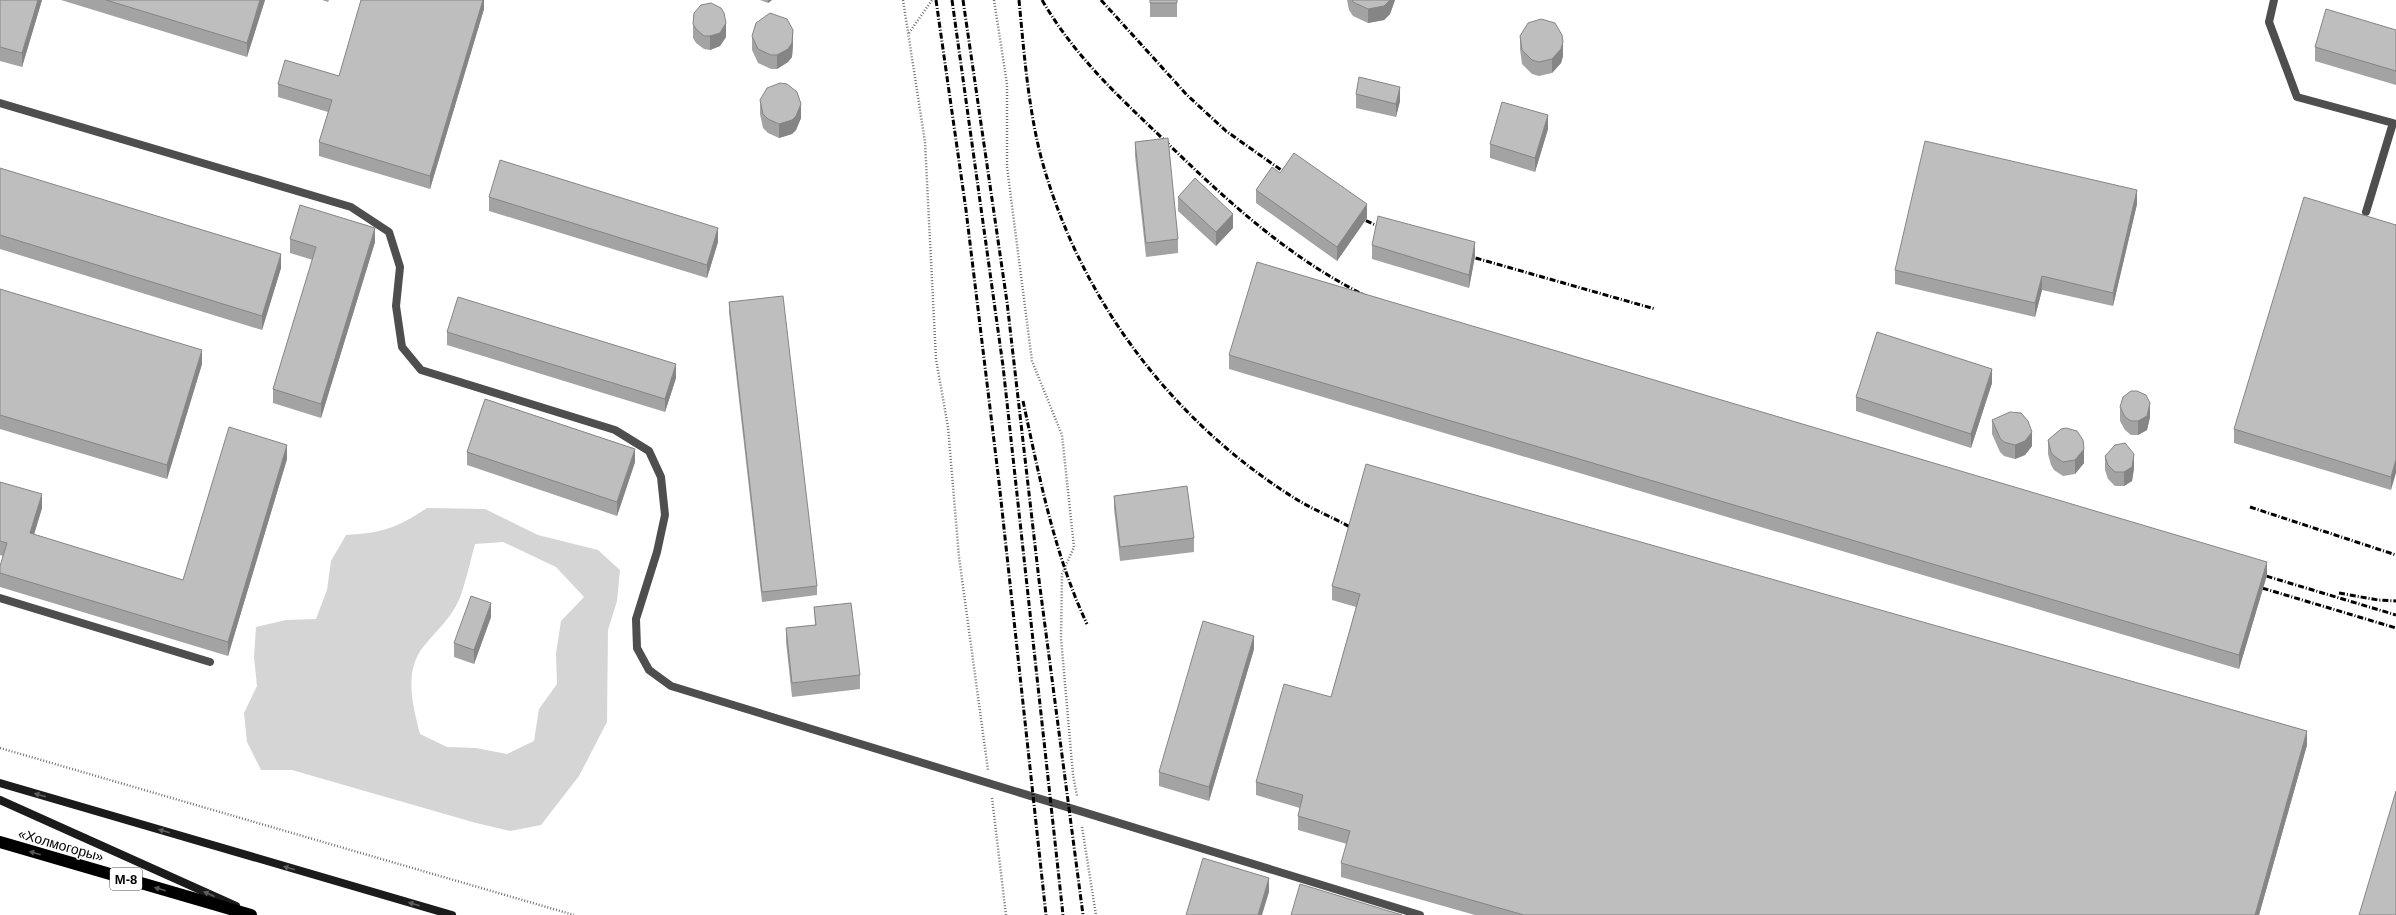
<svg xmlns="http://www.w3.org/2000/svg" width="2396" height="915" font-family="Helvetica,sans-serif">
<style>
.green{fill:#d5d5d5;fill-rule:evenodd}
.lines{fill:none;stroke-linecap:round;stroke-linejoin:round}
.path{stroke:#707070;stroke-width:2.5;stroke-dasharray:1 2;stroke-linecap:butt}
.lane{stroke:#4e4e4e;stroke-width:8}
.secondary{stroke:#1b1b1b;stroke-width:8}
.highway{stroke:#000;stroke-width:12}
.rail{stroke:#000;stroke-width:3;stroke-dasharray:6 2 1 2;stroke-linecap:butt}
.wall{fill:#a3a3a3}
.shaded-wall{fill:#858585}
.building{fill:#bebebe;stroke:#858585}
.oneway{fill:#5f5f5f}
.oneway2{fill:#595959}
.labels{text-anchor:middle;dominant-baseline:central;stroke-width:3;stroke-linejoin:round;paint-order:stroke}
.shield{fill:#fff;stroke:#4c4c4c;stroke-width:1}
.shield-label{font-size:13px;font-weight:bold;fill:#000}
.street-label{font-size:14px;fill:#000;stroke:#fff}
</style>
<rect width="100%" height="100%" fill="#fff"/>
<!-- green -->
<path class="green" d="M 427,508 L 485,509 L 538,535 L 598,550 L 620,570 L 617,601 L 608,630 L 607,722 L 579,776 L 541,825 L 510,831 L 476,823 L 292,770 L 261,770 L 247,742 L 244,713 L 257,686 L 254,657 L 256,627 L 286,620 L 316,619 L 327,590 L 331,561 L 346,535 C 382,533 397,528 427,508 ZM 503,542 L 556,567 L 584,597 L 561,621 L 556,654 L 557,684 L 539,709 L 534,741 L 507,754 L 476,748 L 447,747 L 420,734 C 413,706 403,671 424,646 C 436,631 451,618 459,600 C 466,582 470,562 475,544 Z"/>
<g class="lines">
<!-- path -->
<path class="path" d="M 903,0 L 925,142 L 936,359 L 948,427 L 959,557 L 988,770
M 994,0 L 1007,84 L 1007,167 L 1032,361 L 1062,435 L 1074,547 L 1062,574 L 1061,638 L 1073,775 L 1077,796
M 909,33 L 932,0
M 0,748 L 574,915
M 992,798 L 1006,915
M 1082,827 L 1096,915"/>
<!-- lane -->
<path class="lane" d="M 2274,0 L 2269,22 L 2297,97 L 2393,123 L 2366,212
M 0,103 L 351,207 L 389,232 L 400,267 L 396,306 L 402,347 L 421,370 L 615,430 L 649,451 L 661,477 L 665,515 L 657,552 L 636,619 L 637,648 L 649,670 L 671,686 L 1420,915
M 0,598 L 210,662"/>
<!-- secondary -->
<path class="secondary" d="M 0,783 L 452,915
M 0,800 L 236,906"/>
<!-- highway -->
<path class="highway" d="M 0,842 L 251,915"/>
<!-- rail -->
<path class="rail" d="M 936,0 L 966,210 L 999,482 L 1046,915
M 952,0 L 1003,366 L 1063,915
M 963,0 L 1007,302 L 1039,580 L 1083,915
M 1019,0 C 1024,52 1028,106 1041,157 C 1079,298 1172,422 1296,499 C 1314,510 1334,518 1352,528
M 1042,0 C 1074,55 1116,94 1161,137 C 1224,198 1287,257 1366,296
M 1101,0 L 1187,95 L 1226,131 L 1291,177
M 1356,216 L 1386,230
M 1465,255 L 1655,309
M 1023,401 C 1039,475 1054,554 1087,624
M 2250,507 L 2396,555
M 2256,573 L 2396,615
M 2252,585 L 2396,628
M 2339,593 L 2378,600 L 2396,601"/>
</g>
<!-- wall -->
<path class="wall" d="M 0,0 L 42,0 L 22,67 L 0,61 Z
M 61,0 L 265,0 L 247,57 Z
M 322,0 L 329,0 L 328,2 Z
M 484,0 L 484,9 L 430,189 L 319,156 L 319,142 L 328,112 L 278,97 L 278,84 L 339,76 Z
M 760,0 L 772,0 L 768,3 Z
M 1150,0 L 1177,0 L 1177,17 L 1150,17 Z
M 1347,0 L 1395,0 L 1390,14 L 1384,20 L 1368,23 L 1353,16 L 1349,10 Z
M 693,24 L 726,37 L 720,46 L 710,50 L 704,49 L 696,43 L 693,38 Z
M 2396,30 L 2396,85 L 2315,61 L 2315,47 Z
M 752,36 L 793,44 L 792,57 L 788,62 L 777,69 L 771,69 L 758,63 L 752,50 Z
M 1520,36 L 1563,56 L 1561,63 L 1552,73 L 1539,76 L 1532,74 L 1522,64 L 1520,49 Z
M 1356,94 L 1400,101 L 1396,117 L 1356,108 Z
M 760,100 L 801,118 L 796,130 L 792,134 L 779,138 L 768,133 L 763,128 L 760,114 Z
M 1548,129 L 1535,172 L 1490,158 L 1490,144 Z
M 1135,142 L 1178,239 L 1178,253 L 1146,257 L 1135,156 Z
M 0,168 L 281,268 L 262,330 L 0,249 Z
M 1280,173 L 1367,218 L 1337,261 L 1256,203 L 1256,190 Z
M 489,197 L 718,242 L 707,278 L 489,211 Z
M 1178,197 L 1233,228 L 1216,246 L 1178,211 Z
M 2137,204 L 2113,306 L 2042,290 L 2035,317 L 1895,284 L 1895,270 Z
M 2396,225 L 2391,490 L 2234,443 L 2234,429 Z
M 290,239 L 375,242 L 321,418 L 273,403 L 273,389 L 313,260 L 290,253 Z
M 1372,245 L 1475,256 L 1469,288 L 1372,259 Z
M 0,289 L 202,364 L 167,479 L 0,429 Z
M 729,302 L 817,586 L 817,595 L 762,602 L 729,312 Z
M 447,332 L 676,378 L 665,412 L 447,345 Z
M 1229,355 L 2267,575 L 2239,669 L 1229,369 Z
M 1992,383 L 1971,448 L 1856,411 L 1856,397 Z
M 2120,407 L 2150,417 L 2147,430 L 2138,435 L 2131,435 L 2125,430 L 2120,421 Z
M 1992,420 L 2032,446 L 2025,455 L 2015,459 L 2004,456 L 2000,452 L 1992,434 Z
M 2048,440 L 2084,463 L 2075,474 L 2063,476 L 2054,470 L 2051,465 L 2048,454 Z
M 467,452 L 635,462 L 617,516 L 467,465 Z
M 2105,456 L 2134,468 L 2132,481 L 2124,486 L 2115,486 L 2108,479 L 2105,470 Z
M 287,459 L 228,656 L 0,587 L 0,566 L 3,556 L 0,555 L 0,482 L 42,508 L 34,535 L 183,580 Z
M 1114,496 L 1194,538 L 1194,552 L 1120,561 L 1114,509 Z
M 1332,586 L 2307,745 L 2259,915 L 1475,915 L 1341,877 L 1341,863 L 1347,844 L 1298,830 L 1298,816 L 1300,808 L 1256,795 L 1256,782 L 1331,697 L 1356,607 L 1332,600 Z
M 814,607 L 860,675 L 860,689 L 792,697 L 786,642 L 786,628 L 815,625 Z
M 491,617 L 474,664 L 454,657 L 454,643 Z
M 1254,649 L 1209,801 L 1159,786 L 1159,772 Z"/>
<!-- shaded-wall -->
<path class="shaded-wall" d="M 38,0 L 42,0 L 22,67 L 22,53 Z
M 260,0 L 265,0 L 247,57 L 247,43 Z
M 483,0 L 484,0 L 484,9 L 430,189 L 430,176 Z
M 768,0 L 772,0 L 768,3 Z
M 1390,0 L 1395,0 L 1390,14 L 1384,20 L 1368,23 L 1368,9 Z
M 726,23 L 726,37 L 720,46 L 710,50 L 710,36 Z
M 793,30 L 793,44 L 792,57 L 788,62 L 777,69 L 777,55 Z
M 1563,42 L 1563,56 L 1561,63 L 1552,73 L 1552,59 Z
M 1400,87 L 1400,101 L 1396,117 L 1396,104 Z
M 801,104 L 801,118 L 796,130 L 792,134 L 779,138 L 779,124 Z
M 1548,115 L 1548,129 L 1535,172 L 1535,158 Z
M 2137,190 L 2137,204 L 2113,306 L 2113,293 Z
M 1367,204 L 1367,218 L 1337,261 L 1337,247 Z
M 1233,214 L 1233,228 L 1216,246 L 1216,232 Z
M 375,228 L 375,242 L 321,418 L 321,404 Z
M 718,228 L 718,242 L 707,278 L 707,265 Z
M 1475,242 L 1475,256 L 1469,288 L 1469,275 Z
M 281,254 L 281,268 L 262,330 L 262,316 Z
M 2042,276 L 2042,290 L 2035,317 L 2035,303 Z
M 202,350 L 202,364 L 167,479 L 167,465 Z
M 676,364 L 676,378 L 665,412 L 665,399 Z
M 1992,369 L 1992,383 L 1971,448 L 1971,434 Z
M 2150,403 L 2150,417 L 2147,430 L 2138,435 L 2138,421 Z
M 2032,432 L 2032,446 L 2025,455 L 2015,459 L 2015,445 Z
M 287,445 L 287,459 L 228,656 L 228,642 Z
M 635,449 L 635,462 L 617,516 L 617,502 Z
M 2084,449 L 2084,463 L 2075,474 L 2075,460 Z
M 2134,454 L 2134,468 L 2132,481 L 2124,486 L 2124,472 Z
M 2396,459 L 2396,473 L 2391,490 L 2391,477 Z
M 42,494 L 42,508 L 30,547 L 30,533 Z
M 2267,562 L 2267,575 L 2239,669 L 2239,655 Z
M 491,603 L 491,617 L 474,664 L 474,650 Z
M 1254,636 L 1254,649 L 1209,801 L 1209,787 Z
M 2307,731 L 2307,745 L 2259,915 L 2255,915 Z
M 1269,878 L 1269,892 L 1262,915 L 1258,915 Z"/>
<!-- building -->
<path class="building" d="M 0,0 L 38,0 L 22,53 L 0,47 Z
M 106,0 L 260,0 L 247,43 Z
M 361,0 L 483,0 L 430,176 L 319,142 L 332,100 L 278,84 L 285,60 L 339,76 Z
M 1150,0 L 1177,0 L 1177,3 L 1150,3 Z
M 1352,0 L 1390,0 L 1384,6 L 1368,9 L 1353,2 Z
M 711,3 L 721,8 L 724,13 L 726,23 L 720,33 L 710,36 L 704,36 L 696,29 L 693,24 L 694,13 L 701,5 Z
M 2326,9 L 2396,30 L 2396,71 L 2315,47 Z
M 770,13 L 787,19 L 793,30 L 792,43 L 788,49 L 777,55 L 771,55 L 758,49 L 752,36 L 756,23 Z
M 1541,19 L 1555,23 L 1562,35 L 1563,42 L 1561,49 L 1552,59 L 1539,62 L 1532,60 L 1522,50 L 1520,36 L 1528,23 Z
M 1359,77 L 1400,87 L 1396,104 L 1356,94 Z
M 780,83 L 787,84 L 797,92 L 801,104 L 796,116 L 792,120 L 779,124 L 768,119 L 763,114 L 760,100 L 767,88 Z
M 1502,102 L 1548,115 L 1535,158 L 1490,144 Z
M 1168,138 L 1178,239 L 1146,243 L 1135,142 Z
M 1925,141 L 2137,190 L 2113,293 L 2042,276 L 2035,303 L 1895,270 Z
M 1294,153 L 1367,204 L 1337,247 L 1256,190 L 1272,167 L 1280,173 Z
M 500,160 L 718,228 L 707,265 L 489,197 Z
M 0,168 L 281,254 L 262,316 L 0,235 Z
M 1195,178 L 1233,214 L 1216,232 L 1178,197 Z
M 2304,197 L 2396,225 L 2396,459 L 2391,477 L 2234,429 Z
M 300,205 L 375,228 L 321,404 L 273,389 L 316,247 L 290,239 Z
M 1378,216 L 1475,242 L 1469,275 L 1372,245 Z
M 1257,262 L 2267,562 L 2239,655 L 1229,355 Z
M 0,289 L 202,350 L 167,465 L 0,415 Z
M 783,296 L 817,586 L 762,592 L 729,302 Z
M 458,297 L 676,364 L 665,399 L 447,332 Z
M 1877,332 L 1992,369 L 1971,434 L 1856,397 Z
M 2131,391 L 2137,391 L 2146,395 L 2150,403 L 2147,416 L 2138,421 L 2131,421 L 2125,417 L 2120,407 L 2123,397 Z
M 485,399 L 635,449 L 617,502 L 467,452 Z
M 2010,412 L 2021,413 L 2028,421 L 2032,432 L 2025,441 L 2015,445 L 2004,442 L 2000,438 L 1992,420 Z
M 229,427 L 287,445 L 228,642 L 0,573 L 0,566 L 7,543 L 0,541 L 0,482 L 42,494 L 30,533 L 183,580 Z
M 2066,428 L 2077,431 L 2083,440 L 2084,449 L 2075,460 L 2063,462 L 2054,456 L 2051,452 L 2048,440 L 2061,429 Z
M 2125,443 L 2134,454 L 2132,467 L 2124,472 L 2115,472 L 2108,465 L 2105,456 L 2115,445 Z
M 1366,464 L 2307,731 L 2255,915 L 1524,915 L 1341,863 L 1350,831 L 1298,816 L 1303,795 L 1256,782 L 1284,684 L 1331,697 L 1360,594 L 1332,586 Z
M 1187,486 L 1194,538 L 1120,547 L 1114,496 Z
M 471,596 L 491,603 L 474,650 L 454,643 Z
M 851,603 L 860,675 L 792,683 L 786,628 L 816,625 L 814,607 Z
M 1203,621 L 1254,636 L 1209,787 L 1159,772 Z
M 2396,791 L 2396,915 L 2359,915 Z
M 1203,858 L 1269,878 L 1258,915 L 1186,915 Z
M 1300,884 L 1402,915 L 1291,915 Z"/>
<!-- one-way arrows -->
<defs><path id="oneway-solid" d="M-6-.8H1V-3.2L6.5 0L1 3.2V.8H-6Z"/></defs>
<g class="oneway">
<use href="#oneway-solid" transform="translate(40 795) rotate(-164)"/>
<use href="#oneway-solid" transform="translate(164 831) rotate(-164)"/>
<use href="#oneway-solid" transform="translate(289 868) rotate(-164)"/>
<use href="#oneway-solid" transform="translate(209 894) rotate(-156)"/>
<use href="#oneway-solid" transform="translate(414 904) rotate(-164)"/>
</g>
<g class="oneway2">
<use href="#oneway-solid" transform="translate(35 853) rotate(-164)"/>
<use href="#oneway-solid" transform="translate(160 889) rotate(-164)"/>
</g>
<g class="labels">
<!-- shield labels -->
<rect class="shield" x="110" y="868" width="32" height="22" rx="3"/>
<g class="shield-label">
<text x="126" y="879">М-8</text>
</g>
<!-- street labels -->
<g class="street-label">
<text transform="translate(61 845) rotate(16)">«Холмогоры»</text>
</g>
</g>
</svg>
